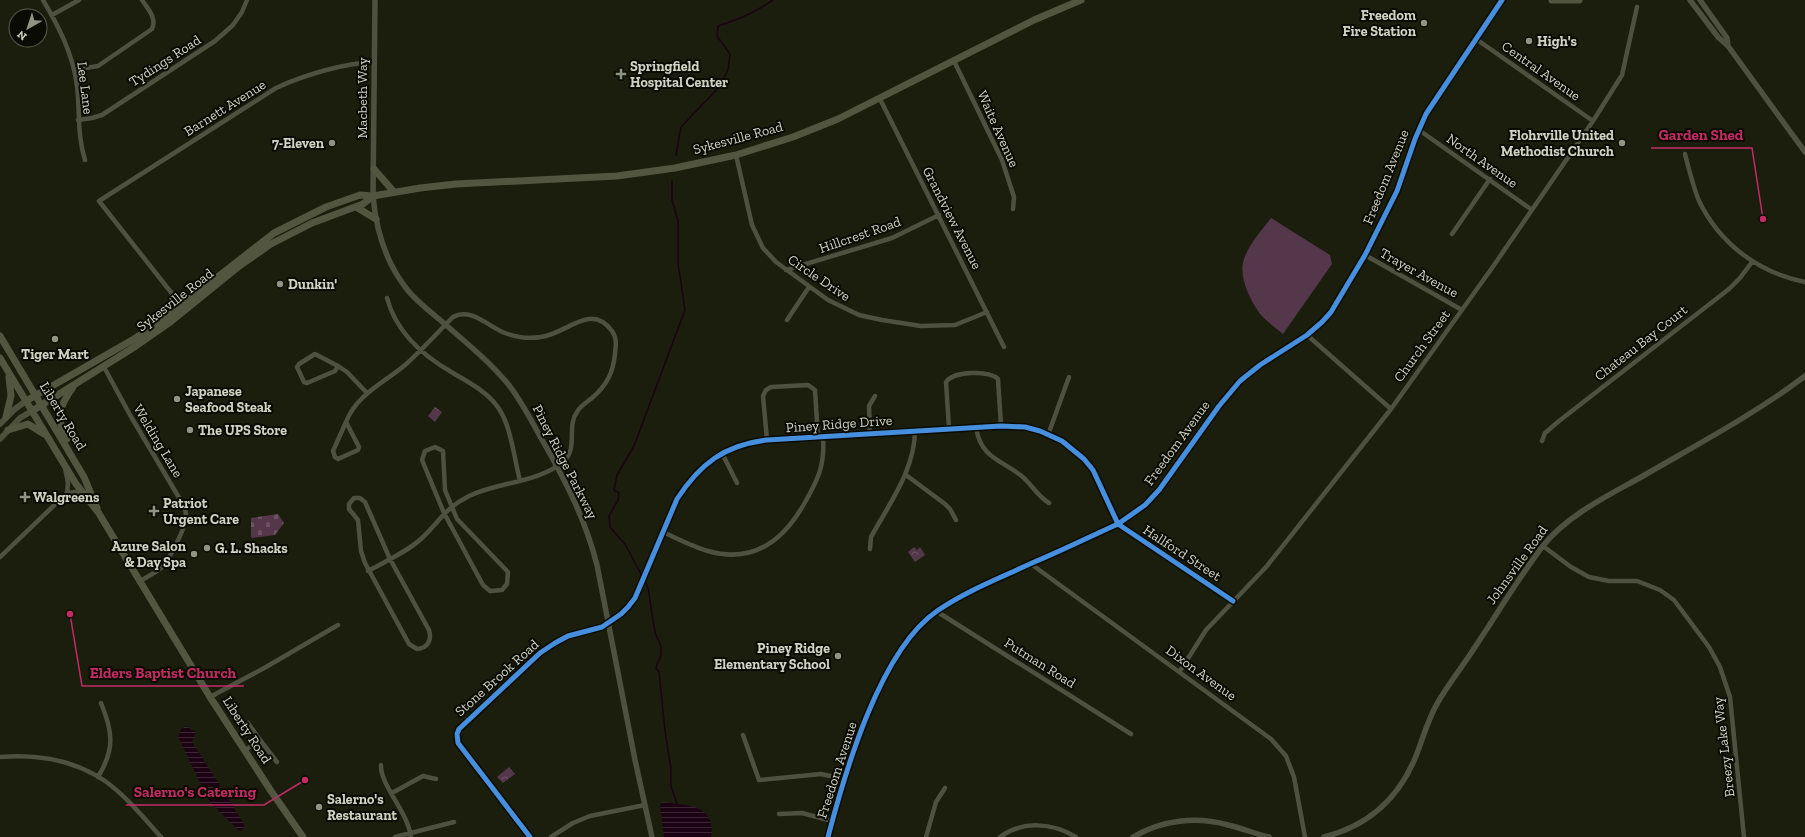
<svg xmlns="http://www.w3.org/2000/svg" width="1805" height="837" font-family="'Zilla Slab',serif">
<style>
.cemetery{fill:url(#cemetery-stones)}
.park{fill:url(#park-crowns)}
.garden{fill:#54374a}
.water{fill:url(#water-rules)}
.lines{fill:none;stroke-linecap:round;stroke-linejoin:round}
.stream{stroke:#1b0313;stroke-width:1.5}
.minor{stroke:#4e5140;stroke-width:4.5}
.tertiary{stroke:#4e5140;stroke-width:5.5}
.secondary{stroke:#4d503d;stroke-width:6}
.primary{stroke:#52553f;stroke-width:7}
.cycleway-casing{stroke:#0a0c03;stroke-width:8}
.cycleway{stroke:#468fdf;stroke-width:5}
.poi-dot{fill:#919483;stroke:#0a0c03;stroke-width:1.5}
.labels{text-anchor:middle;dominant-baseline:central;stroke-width:4;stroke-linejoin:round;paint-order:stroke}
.poi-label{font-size:14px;font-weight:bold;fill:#d0d3c2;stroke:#0a0c03;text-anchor:start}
.street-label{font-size:14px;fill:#d0d3c2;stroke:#0a0c03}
.leader{fill:none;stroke:#c32b65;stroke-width:1.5}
.callout-dot{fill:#c32b65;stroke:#0a0c03;stroke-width:1.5}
.callout-label{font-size:15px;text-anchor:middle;font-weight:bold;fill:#c32b65;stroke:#0a0c03;stroke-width:4;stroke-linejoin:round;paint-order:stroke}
</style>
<defs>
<pattern id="cemetery-stones" width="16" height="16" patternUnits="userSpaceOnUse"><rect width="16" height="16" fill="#54374a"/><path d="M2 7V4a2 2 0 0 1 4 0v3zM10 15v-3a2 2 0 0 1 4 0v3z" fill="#6c5362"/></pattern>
<pattern id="park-crowns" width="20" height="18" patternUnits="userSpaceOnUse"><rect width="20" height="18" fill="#54374a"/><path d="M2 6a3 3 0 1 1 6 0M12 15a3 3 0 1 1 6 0" fill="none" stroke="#6c5362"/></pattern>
<pattern id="water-rules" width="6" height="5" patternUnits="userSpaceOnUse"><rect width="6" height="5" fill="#1b0313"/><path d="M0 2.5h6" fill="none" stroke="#3b2734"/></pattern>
</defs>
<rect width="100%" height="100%" fill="#1b1e0d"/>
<!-- cemetery -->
<path class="cemetery" d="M 278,514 L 284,523 L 275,535 L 251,538 L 251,518 Z"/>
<!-- park -->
<path class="park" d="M 435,407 L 442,412 L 435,422 L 428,416 Z
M 914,547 L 917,550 L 920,547 L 925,555 L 915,562 L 908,552 Z
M 509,767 L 515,774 L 503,783 L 497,777 Z"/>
<!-- garden -->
<path class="garden" d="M 1271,218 L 1330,255 L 1332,264 L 1283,334 C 1276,328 1266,321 1260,314 C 1250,299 1238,277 1244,259 C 1249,244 1262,230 1271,218 Z"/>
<!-- water -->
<path class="water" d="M 187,726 L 191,730 L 194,730 L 195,734 L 192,742 L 232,804 L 244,825 L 242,831 L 238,830 L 209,801 L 178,737 L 181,729 Z
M 662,802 C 685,805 717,804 711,837 L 664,837 L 660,805 Z"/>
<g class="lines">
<!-- stream -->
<path class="stream" d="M 676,155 L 681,127 L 719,87 L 728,70 L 730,54 L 717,36 L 718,26 C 738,20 756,12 773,0
M 641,574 L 625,544 L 610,527 L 609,516 L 618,500 L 619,493 L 614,490 L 617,475 L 634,446 L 685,310 L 678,263 L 678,221 L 672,200 L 672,180
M 646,583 L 648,588 L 655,633 L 661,646 L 661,654 L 656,668 L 659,672 L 665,731 L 671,769 L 671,786 L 677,804"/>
<!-- minor -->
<path class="minor" d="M 43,0 C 59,27 73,54 77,86 C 80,111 77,135 85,160
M 52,15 L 79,0
M 1476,39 L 1593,121
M 954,61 L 1002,160 L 1014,197 L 1013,209
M 74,70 L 98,66 L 152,29 C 157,18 148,9 142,0
M 880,99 L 1004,347
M 78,120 L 92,118 L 102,115 L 215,41 L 233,25 L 242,12 L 247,0
M 1419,130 L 1532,210
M 1685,154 C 1689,170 1693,186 1699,201 C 1720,244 1759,273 1805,282
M 736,155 L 752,225 L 763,248 L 776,262 L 828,300 L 859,315 L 882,320 L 921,326 L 955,325 L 987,312
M 1452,234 L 1490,179
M 1365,255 L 1462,310
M 786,270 L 892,238 L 939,215
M 387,298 C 396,332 423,356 453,373 C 468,382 486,391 497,406 C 511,424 514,458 520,481
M 181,305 L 99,201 L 276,88 C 304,75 344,63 375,62
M 787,320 L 809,287
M 1307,335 L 1391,409
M 315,354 L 338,366 L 335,371 L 307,383 L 304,382 L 297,367 L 299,364 Z
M 338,366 L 347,372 L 367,393
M 104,367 L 130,415 L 181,501 C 184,506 186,511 186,516 C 186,527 169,561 161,568 C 155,573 147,577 140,581
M 346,422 C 357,394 384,383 405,365 C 422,350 437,333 453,317 C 471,307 489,327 505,333 C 516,337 529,339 541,337 C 558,335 575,320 589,319 C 598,318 606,323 612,331 C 617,338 616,345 615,354 C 613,373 607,385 592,398 C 587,402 580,406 577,412 C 566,427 579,448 563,462 C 537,483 498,482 469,496 C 445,508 440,521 422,538 C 407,552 386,561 368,571
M 346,422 L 359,447 L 358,450 L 338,459 L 335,457 L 333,451 Z
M 976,427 C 981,461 1005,460 1025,479 C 1033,487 1039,497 1049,503
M 949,428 L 946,382 C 953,371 989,370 998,379 L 1001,426
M 870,434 L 869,406 L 875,396
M 1048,435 L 1069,377
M 767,440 L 763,396 L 766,390 L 771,387 L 808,385 L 815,390 L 818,438
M 1542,441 L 1545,433 L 1559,421 L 1729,289 L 1740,278 L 1752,262
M 435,447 L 443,451 L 445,490 L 457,519 L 508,572 L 507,584 L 502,590 L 490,591 L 483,585 L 444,513 L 422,460 L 425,451 Z
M 722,453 L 737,483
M 65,468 L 68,483 L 67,493
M 906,475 L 945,504 L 950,509 L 956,520
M 354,498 L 360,498 L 365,502 L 390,559 L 429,630 C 432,640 428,648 417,649 L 409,644 L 365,563 L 361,551 L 358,520 L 349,509 L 349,504 Z
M 663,532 C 678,539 693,547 708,551 C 753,564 783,541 804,504 C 818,480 825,465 823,438
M 1543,546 L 1571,567 L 1589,577 L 1609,581 L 1637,581 L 1660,590 L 1674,600 L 1709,647 L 1720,667 L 1730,697 L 1744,837
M 870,549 L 871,537 C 889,504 915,470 915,430
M 0,557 L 67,493 L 76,492 L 85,497
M 1031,564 L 1271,739 L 1286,756 L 1294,777 L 1305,837
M 936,611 L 1131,734
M 1180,671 L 1206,630 L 1267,566 L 1391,409 L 1492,268 L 1593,121 L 1622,75 L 1637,7
M 210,697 L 266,667 L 338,625
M 248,723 L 260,740
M 743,735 L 759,780 L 821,774 L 844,779
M 244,751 L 260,740 L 277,762
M 0,757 C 36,754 74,760 105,781 C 126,796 144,818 161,837
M 381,765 C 380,785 408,812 411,837
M 98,777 C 115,749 113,732 101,703
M 392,793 L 423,776 L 436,779
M 779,814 L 802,813 L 832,821
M 395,837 L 454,822
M 530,837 L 458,743 L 457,734 L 459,729 L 540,653 L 555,643 L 568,636 L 602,627 L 621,614 L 628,607 L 635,598 L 677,499 C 700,464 724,445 767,440 L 1001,426 L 1025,427 L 1040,431 L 1062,441 L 1084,459 L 1093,470 L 1118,524 L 1233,601
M 551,837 L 573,823 L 590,816 L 645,805
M 926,837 L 936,802 L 945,788
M 1000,837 C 1023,820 1053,823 1076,837"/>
<!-- tertiary -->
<path class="tertiary" d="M 375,0 L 373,196 C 376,230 385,261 406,288 C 415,300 428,310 439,319 C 463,340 488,360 508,384 C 521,400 531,420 541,438 C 565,480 585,518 597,565 L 635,760 L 652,837
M 1690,0 L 1718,37 L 1728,46 L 1805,152
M 1700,0 L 1727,38 L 1728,46
M 828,837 C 845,772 880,650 937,611 C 966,591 1000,578 1032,563 C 1061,551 1089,537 1118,524 L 1145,505 L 1159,490 L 1219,406 L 1240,381 L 1260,365 L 1307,335 L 1322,322 L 1331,312 L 1365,255 L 1397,191 L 1415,139 L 1426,114 L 1502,0
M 1133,837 C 1162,820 1196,816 1228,825 C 1242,828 1255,834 1269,837
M 1324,837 C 1368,826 1399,798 1416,756 C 1423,738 1428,719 1438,702 C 1449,683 1463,666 1475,647 C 1497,614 1518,579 1542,547 C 1567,515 1609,495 1643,476 C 1698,444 1755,414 1805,376"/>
<!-- secondary -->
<path class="secondary" d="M 0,424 L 15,409 L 26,401
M 0,439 L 20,418 L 32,411"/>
<!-- primary -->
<path class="primary" d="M 1552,0 L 1579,0
M 374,169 L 394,192
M 356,207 L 376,219
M 0,336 L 84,477 L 97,508
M 0,358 L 76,484 L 98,512 L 210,697 L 271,791 L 303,837
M 26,401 L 134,339 L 160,322 L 274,233 L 326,207 L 360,195 L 373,196 L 420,188 L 456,184 L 617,176 L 675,168 L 736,155 L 793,137 L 838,119 L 1034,20 L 1081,0
M 32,411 L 136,346 L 169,323 L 238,267 L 271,244 L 312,223 L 363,204 L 373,196
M 6,417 L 11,396 L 9,377
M 8,430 L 28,424 L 44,434
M 67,439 C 55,417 59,407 73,387"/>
<defs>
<path id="cycleway" d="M 530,837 L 458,743 L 457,734 L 459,729 L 540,653 L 555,643 L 568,636 L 602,627 L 621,614 L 628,607 L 635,598 L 677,499 C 700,464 724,445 767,440 L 1001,426 L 1025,427 L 1040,431 L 1062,441 L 1084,459 L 1093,470 L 1118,524 L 1233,601
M 828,837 C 845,772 880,650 937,611 C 966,591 1000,578 1032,563 C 1061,551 1089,537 1118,524 L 1145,505 L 1159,490 L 1219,406 L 1240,381 L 1260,365 L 1307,335 L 1322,322 L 1331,312 L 1365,255 L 1397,191 L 1415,139 L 1426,114 L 1502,0"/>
</defs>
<!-- cycleway casing -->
<use href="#cycleway" class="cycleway-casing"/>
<!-- cycleway -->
<use href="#cycleway" class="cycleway"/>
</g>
<!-- markers -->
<g class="poi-dot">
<circle cx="1424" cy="23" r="4"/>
<circle cx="1529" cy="41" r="4"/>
<path d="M619 68h4v4h4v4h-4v4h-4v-4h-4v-4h4z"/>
<circle cx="332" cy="143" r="4"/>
<circle cx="1622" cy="143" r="4"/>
<circle cx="280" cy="284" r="4"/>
<circle cx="55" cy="339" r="4"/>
<circle cx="177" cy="399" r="4"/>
<circle cx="190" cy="430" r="4"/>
<path d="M23 491h4v4h4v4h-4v4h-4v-4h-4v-4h4z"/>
<path d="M152 505h4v4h4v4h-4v4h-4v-4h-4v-4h4z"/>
<circle cx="207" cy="548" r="4"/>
<circle cx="194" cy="554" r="4"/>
<circle cx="838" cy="656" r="4"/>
<circle cx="319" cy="807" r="4"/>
</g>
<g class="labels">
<!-- poi labels -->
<g class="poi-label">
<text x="1416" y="15" text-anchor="end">Freedom<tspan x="1416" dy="16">Fire Station</tspan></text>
<text x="1537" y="41">High's</text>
<text x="630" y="66">Springfield<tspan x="630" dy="16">Hospital Center</tspan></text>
<text x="1614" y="135" text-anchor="end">Flohrville United<tspan x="1614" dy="16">Methodist Church</tspan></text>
<text x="324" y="143" text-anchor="end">7-Eleven</text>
<text x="288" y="284">Dunkin'</text>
<text x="55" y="354" text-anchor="middle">Tiger Mart</text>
<text x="185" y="391">Japanese<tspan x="185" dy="16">Seafood Steak</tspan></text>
<text x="198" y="430">The UPS Store</text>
<text x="33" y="497">Walgreens</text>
<text x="163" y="503">Patriot<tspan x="163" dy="16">Urgent Care</tspan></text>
<text x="186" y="546" text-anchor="end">Azure Salon<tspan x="186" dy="16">&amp; Day Spa</tspan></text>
<text x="215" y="548">G. L. Shacks</text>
<text x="830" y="648" text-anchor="end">Piney Ridge<tspan x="830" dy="16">Elementary School</tspan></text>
<text x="327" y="799">Salerno's<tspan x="327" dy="16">Restaurant</tspan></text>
</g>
<!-- street labels -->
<g class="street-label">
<text transform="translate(165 61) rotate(-33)">Tydings Road</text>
<text transform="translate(1541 71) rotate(35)">Central Avenue</text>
<text transform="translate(85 88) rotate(83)">Lee Lane</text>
<text transform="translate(362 98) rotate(-90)">Macbeth Way</text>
<text transform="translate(225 108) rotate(-32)">Barnett Avenue</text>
<text transform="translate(998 129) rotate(66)">Waite Avenue</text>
<text transform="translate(738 138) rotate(-15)">Sykesville Road</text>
<text transform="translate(1482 161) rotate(35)">North Avenue</text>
<text transform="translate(1386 177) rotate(-68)">Freedom Avenue</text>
<text transform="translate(952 218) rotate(63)">Grandview Avenue</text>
<text transform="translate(860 235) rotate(-19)">Hillcrest Road</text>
<text transform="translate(1419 273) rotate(29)">Trayer Avenue</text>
<text transform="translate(819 278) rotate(34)">Circle Drive</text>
<text transform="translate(175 300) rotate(-38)">Sykesville Road</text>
<text transform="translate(1641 343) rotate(-38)">Chateau Bay Court</text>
<text transform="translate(1422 346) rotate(-54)">Church Street</text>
<text transform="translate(63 416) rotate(59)">Liberty Road</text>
<text transform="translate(839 424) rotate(-4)">Piney Ridge Drive</text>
<text transform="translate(158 441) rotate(59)">Welding Lane</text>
<text transform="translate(1177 443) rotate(-54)">Freedom Avenue</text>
<text transform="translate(565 462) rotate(63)">Piney Ridge Parkway</text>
<text transform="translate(1182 553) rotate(33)">Hallford Street</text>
<text transform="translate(1517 565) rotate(-54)">Johnsville Road</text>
<text transform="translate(1040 663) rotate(32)">Putman Road</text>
<text transform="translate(1201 673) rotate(36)">Dixon Avenue</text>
<text transform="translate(497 678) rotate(-42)">Stone Brook Road</text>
<text transform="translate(247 730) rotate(57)">Liberty Road</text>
<text transform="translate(1724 747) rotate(-97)">Breezy Lake Way</text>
<text transform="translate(837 770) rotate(-72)">Freedom Avenue</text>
</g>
</g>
<!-- callouts -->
<path class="leader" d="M1763 219L1752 148H1651M70 614L82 686H244M305 780L264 805H126"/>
<g class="callout-dot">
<circle cx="1763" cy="219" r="4"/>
<circle cx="70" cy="614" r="4"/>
<circle cx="305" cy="780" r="4"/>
</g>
<g class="callout-label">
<text x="1701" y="140">Garden Shed</text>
<text x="163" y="678">Elders Baptist Church</text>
<text x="195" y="797">Salerno's Catering</text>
</g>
<!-- north arrow -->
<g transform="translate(28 28) rotate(219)"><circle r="19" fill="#0a0c03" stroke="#595c4f"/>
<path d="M0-3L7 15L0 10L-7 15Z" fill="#919483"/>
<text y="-6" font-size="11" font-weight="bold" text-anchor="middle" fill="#d0d3c2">N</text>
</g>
</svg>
